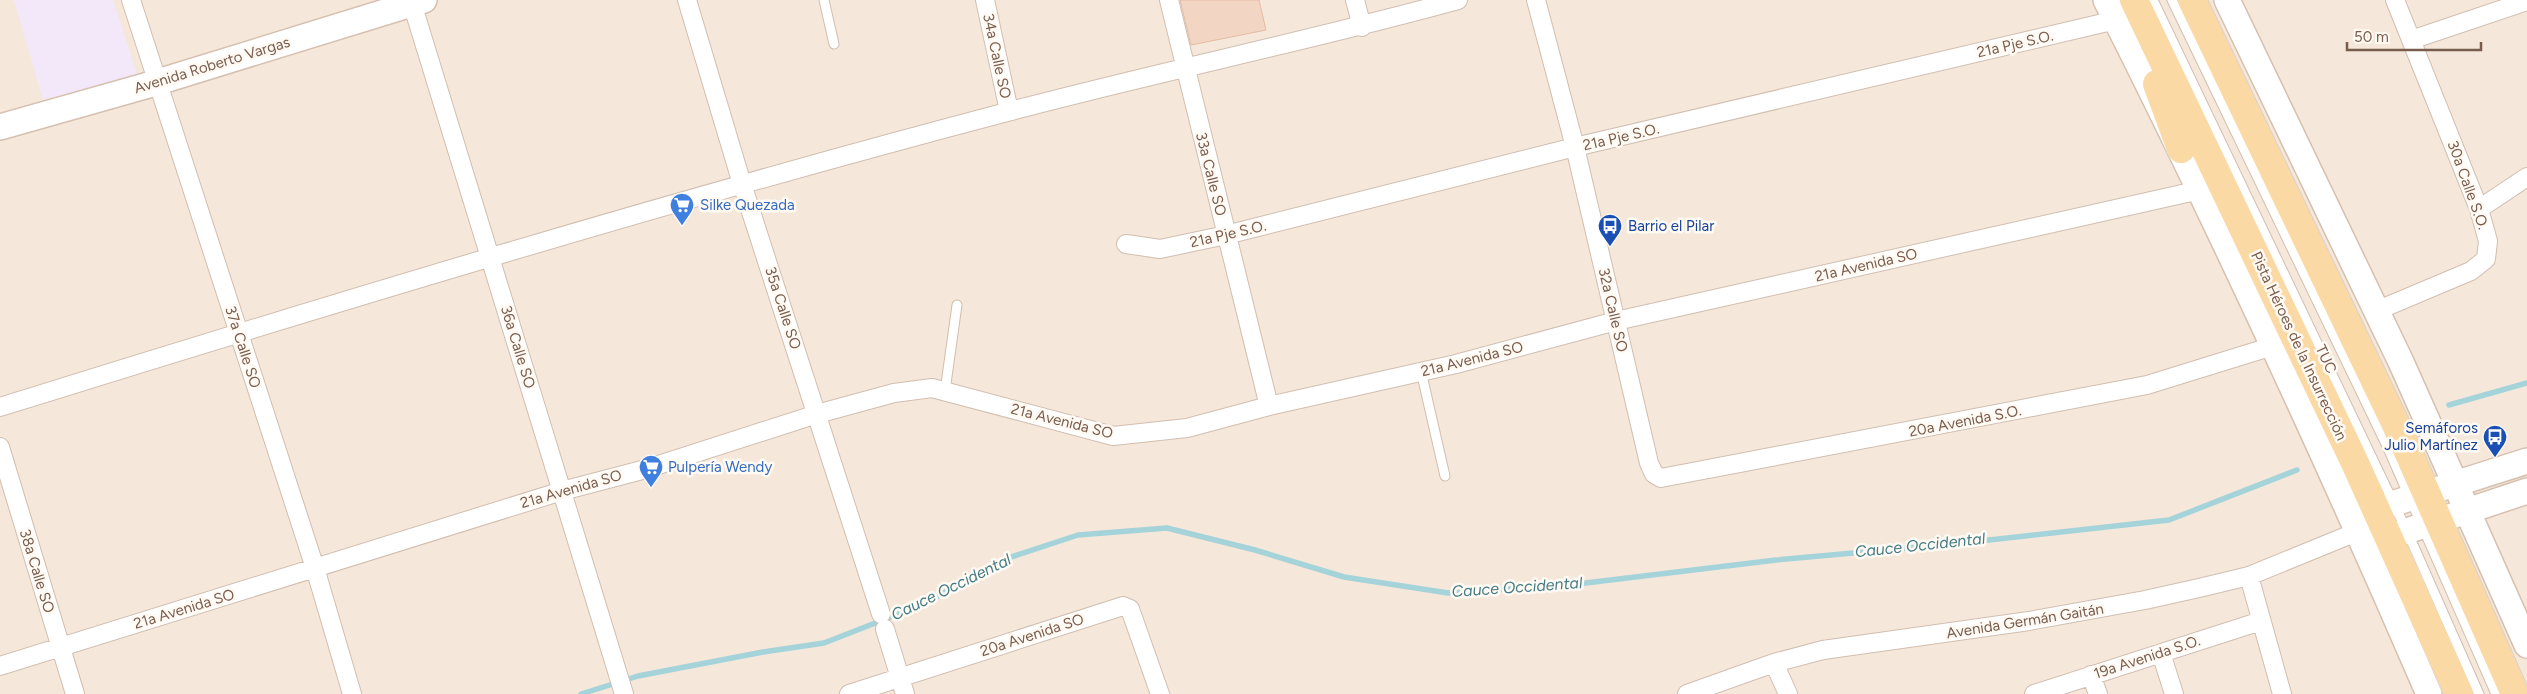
<svg xmlns="http://www.w3.org/2000/svg" width="2527" height="694" font-family="Figtree,sans-serif">
<style>
.residential{fill:#f5e8da}
.education{fill:#f3e8fa}
.lines{fill:none;stroke-linecap:round;stroke-linejoin:round}
.stream{stroke:#a5d3da;stroke-width:5.5}
.building{fill:#f3d5c3;stroke:#e6bba3}
.lane-casing{stroke:#d1beb0;stroke-width:11}
.street-casing{stroke:#d1beb0;stroke-width:20}
.secondary-casing{stroke:#d6c0b0;stroke-width:28}
.primary-casing{stroke:#dad1cd;stroke-width:30}
.lane{stroke:#fff;stroke-width:9}
.street{stroke:#fff;stroke-width:18}
.secondary{stroke:#fff;stroke-width:25}
.primary{stroke:#fbd9a5;stroke-width:28}
.labels{text-anchor:middle;dominant-baseline:central;stroke-width:5;stroke-linejoin:round;paint-order:stroke}
.street-label{font-size:15px;fill:#7a5c4d;stroke:#fffaf3}
.shop-label{font-size:15px;fill:#366cbe;stroke:#fffaf3;text-anchor:start}
.transit-label{font-size:15px;fill:#164399;stroke:#fffaf3;text-anchor:start}
.water-label{font-size:16px;font-style:italic;fill:#437c86;stroke:#fffaf3}
</style>
<rect width="100%" height="100%" fill="#fdf6ec"/>
<!-- residential -->
<path class="residential" d="M 0,0 L 2527,0 L 2527,694 L 0,694 Z"/>
<!-- education -->
<path class="education" d="M 14,0 L 113,0 L 137,75 L 43,100 Z"/>
<g class="lines">
<!-- stream -->
<path class="stream" d="M 2449,405 L 2527,383
M 581,694 L 638,676 L 763,652 L 824,643 L 924,604 L 1002,560 L 1078,535 L 1167,528 L 1255,550 L 1344,577 L 1448,593 L 1569,585 L 1776,560 L 1953,544 L 2169,520 L 2297,470"/>
</g>
<!-- building -->
<path class="building" d="M 1180,0 L 1259,0 L 1266,30 L 1191,45 Z"/>
<g class="lines">
<defs>
<path id="lane" d="M 824,0 L 834,44
M 2153,0 L 2407,531 L 2479,694
M 2172,0 L 2387,446 L 2496,694
M 1421,371 L 1445,476
M 945,391 L 957,305"/>
<path id="street" d="M 131,0 L 315,568 L 352,694
M 411,0 L 624,694
M 687,0 L 742,184 L 881,614
M 985,0 L 1009,111
M 1169,0 L 1269,406
M 1355,0 L 1362,27
M 1536,0 L 1575,147 L 1649,463 L 1654,474 L 1661,478 L 2147,385 L 2273,346
M 2411,40 L 2527,1
M 2479,209 L 2527,177
M 1126,244 L 1160,249 L 1226,235 L 1575,147 L 2116,20
M 2376,311 L 2471,271 L 2486,259 L 2488,241 L 2479,209 L 2395,0
M 0,407 C 334,303 669,201 1007,112 C 1157,72 1309,41 1458,0
M 0,447 L 75,694
M 2249,576 L 2282,694
M 885,629 L 905,694
M 2161,653 L 2174,694
M 1774,663 L 1788,694
M 0,666 L 562,491 L 646,469 L 817,414 L 894,393 L 932,388 L 1113,436 L 1187,428 L 1269,406 L 1456,364 L 1616,321 L 2200,190
M 2091,675 L 2098,694
M 849,694 L 1123,606 L 1130,609 L 1160,694
M 1687,694 L 1774,663 L 1823,650 L 2029,621 L 2145,600 L 2199,588 L 2249,576 L 2359,531
M 2034,694 L 2261,621"/>
<path id="secondary" d="M 2106,0 C 2221,228 2328,460 2429,694
M 2227,0 L 2401,362 L 2527,645
M 0,127 L 145,86 L 424,0
M 2364,524 L 2376,509 L 2527,461
M 2370,533 L 2389,537 L 2527,491"/>
<path id="primary" d="M 2134,0 L 2355,463 L 2459,694
M 2192,0 L 2398,429 L 2515,694
M 2157,84 L 2181,149"/>
</defs>
<!-- lane casing -->
<use href="#lane" class="lane-casing"/>
<!-- street casing -->
<use href="#street" class="street-casing"/>
<!-- secondary casing -->
<use href="#secondary" class="secondary-casing"/>
<!-- primary casing -->
<use href="#primary" class="primary-casing"/>
<!-- lane -->
<use href="#lane" class="lane"/>
<!-- street -->
<use href="#street" class="street"/>
<!-- secondary -->
<use href="#secondary" class="secondary"/>
<!-- primary -->
<use href="#primary" class="primary"/>
</g>
<!-- icons -->
<defs>
<symbol id="supermarket-pin" viewBox="-11 -11 22 30"><path d="M0 17L-7.5 6A9.5 9.5 0 1 1 7.5 6Z" fill="#3f7fe0" stroke="#fffaf3"/><path d="M-6-5.5h2.5l.6 2H6L4.5 2H-2.5L-4.4-4H-6ZM-1.5 3.2a1.3 1.3 0 1 0 .1 0ZM3 3.2a1.3 1.3 0 1 0 .1 0Z" fill="#fff"/></symbol>
<symbol id="bus-pin" viewBox="-11 -11 22 30"><path d="M0 17L-7.5 6A9.5 9.5 0 1 1 7.5 6Z" fill="#1a4fb4" stroke="#fffaf3"/><path d="M-5-6H5V4H4V6H2V4H-2V6H-4V4H-5ZM-3.5-4V0h7V-4ZM-3.5 1.2v1.5H-2V1.2ZM2 1.2v1.5H3.5V1.2Z" fill="#fff"/></symbol>
</defs>
<g fill-rule="evenodd">
<use href="#supermarket-pin" x="668" y="191" width="28" height="38"/>
<use href="#bus-pin" x="1596" y="212" width="28" height="38"/>
<use href="#bus-pin" x="2481" y="423" width="28" height="38"/>
<use href="#supermarket-pin" x="637" y="453" width="28" height="38"/>
</g>
<g class="labels">
<!-- street labels -->
<g class="street-label">
<text transform="translate(2015 44) rotate(-13)">21a Pje S.O.</text>
<text transform="translate(997 56) rotate(78)">34a Calle SO</text>
<text transform="translate(212 65) rotate(-17)">Avenida Roberto Vargas</text>
<text transform="translate(1621 137) rotate(-13)">21a Pje S.O.</text>
<text transform="translate(1211 174) rotate(76)">33a Calle SO</text>
<text transform="translate(2468 185) rotate(70)">30a Calle S.O.</text>
<text transform="translate(1228 234) rotate(-13)">21a Pje S.O.</text>
<text transform="translate(1866 265) rotate(-13)">21a Avenida SO</text>
<text transform="translate(783 308) rotate(72)">35a Calle SO</text>
<text transform="translate(1613 310) rotate(77)">32a Calle SO</text>
<text transform="translate(2299 346) rotate(65)">Pista Héroes de la Insurrección</text>
<text transform="translate(243 347) rotate(72)">37a Calle SO</text>
<text transform="translate(518 347) rotate(73)">36a Calle SO</text>
<text transform="translate(1472 359) rotate(-14)">21a Avenida SO</text>
<text transform="translate(2326 359) rotate(65)">TUC</text>
<text transform="translate(1062 421) rotate(14)">21a Avenida SO</text>
<text transform="translate(1965 421) rotate(-11)">20a Avenida S.O.</text>
<text transform="translate(571 489) rotate(-16)">21a Avenida SO</text>
<text transform="translate(37 571) rotate(73)">38a Calle SO</text>
<text transform="translate(184 609) rotate(-17)">21a Avenida SO</text>
<text transform="translate(2025 621) rotate(-9)">Avenida Germán Gaitán</text>
<text transform="translate(1032 635) rotate(-18)">20a Avenida SO</text>
<text transform="translate(2147 657) rotate(-18)">19a Avenida S.O.</text>
</g>
<!-- shop labels -->
<g class="shop-label">
<text x="700" y="205">Silke Quezada</text>
<text x="668" y="467">Pulpería Wendy</text>
</g>
<!-- transit labels -->
<g class="transit-label">
<text x="1628" y="226">Barrio el Pilar</text>
<text x="2478" y="428" text-anchor="end">Semáforos<tspan x="2478" dy="17">Julio Martínez</tspan></text>
</g>
<!-- water labels -->
<g class="water-label">
<text transform="translate(1920 545) rotate(-6)">Cauce Occidental</text>
<text transform="translate(951 587) rotate(-26)">Cauce Occidental</text>
<text transform="translate(1517 587) rotate(-4)">Cauce Occidental</text>
</g>
</g>
<!-- scale -->
<path d="M2347 42v8h134v-8" fill="none" stroke="#7a5c4d" stroke-width="2.5"/>
<text x="2354" y="42" font-size="15" fill="#7a5c4d" stroke="#fffaf3" stroke-width="4" paint-order="stroke">50 m</text>
</svg>
